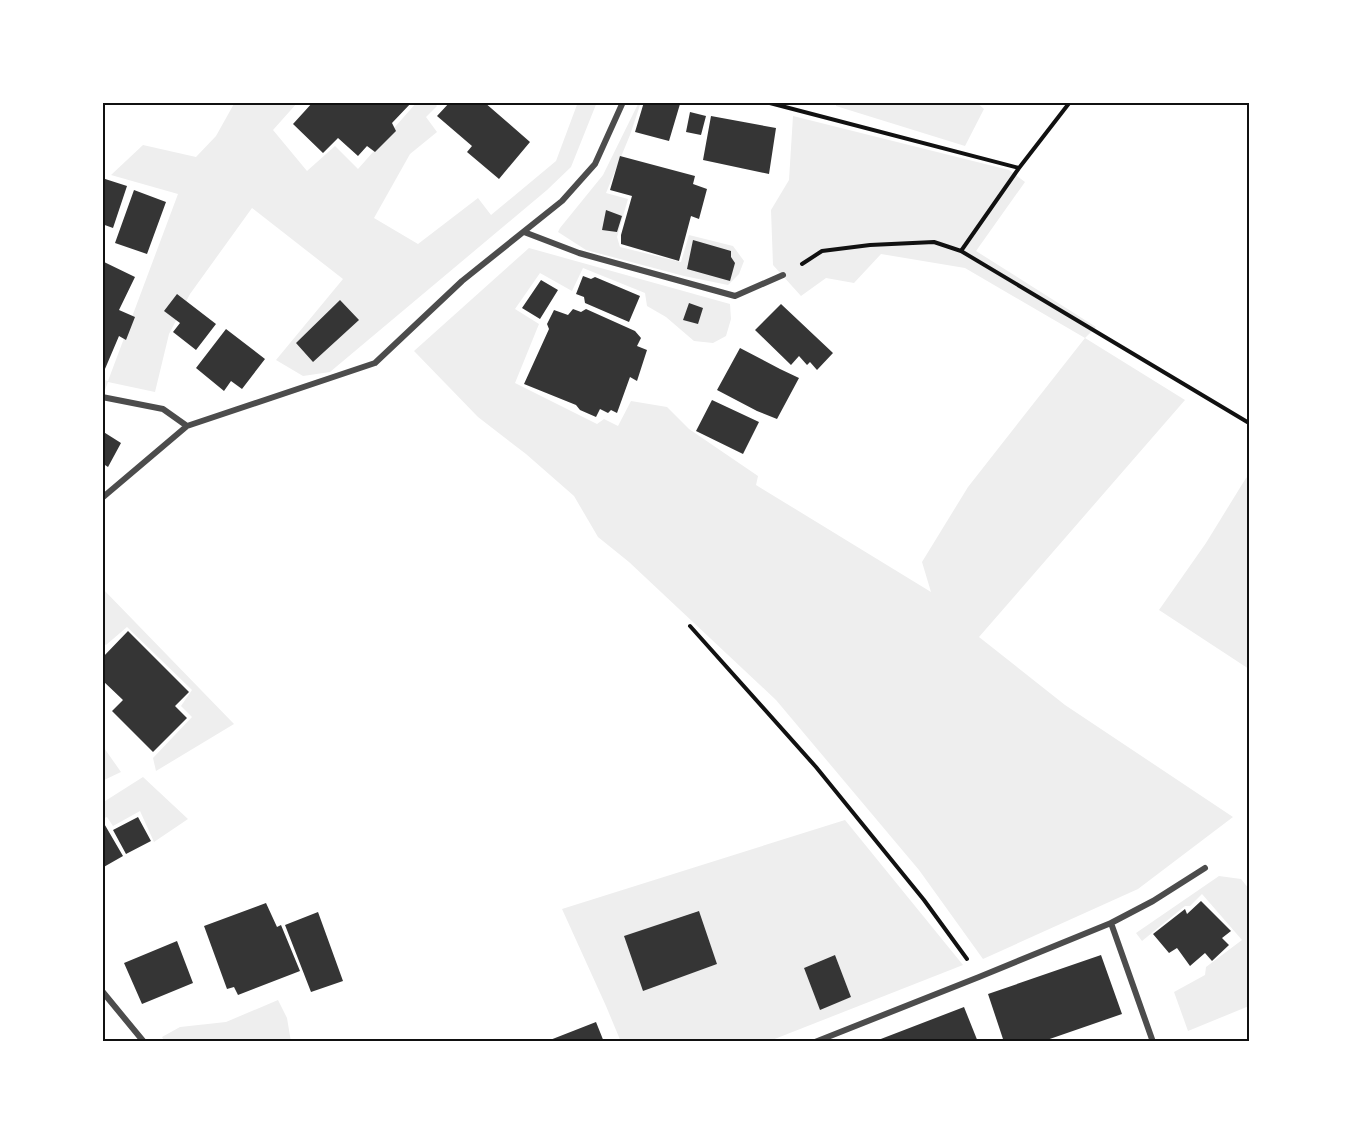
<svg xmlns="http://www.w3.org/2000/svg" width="1351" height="1144" font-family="Overpass,sans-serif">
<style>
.green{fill:#eee;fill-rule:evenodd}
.building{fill:#353535}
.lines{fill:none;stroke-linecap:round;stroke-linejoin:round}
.path{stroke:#111;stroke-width:4}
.minor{stroke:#4c4c4c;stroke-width:6}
.neatline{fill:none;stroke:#111;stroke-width:2}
</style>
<rect width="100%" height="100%" fill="#fff"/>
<!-- green -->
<path class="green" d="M 235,102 L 298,102 L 273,130 L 307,171 L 335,146 L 358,169 L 417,102 L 433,102 L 437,106 L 426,117 L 437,132 L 410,154 L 374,218 L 418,244 L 478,198 L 491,215 L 556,161 L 578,102 L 597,102 L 571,167 L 547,190 L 330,372 L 303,376 L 276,360 L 343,279 L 252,208 L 190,294 L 169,334 L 155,392 L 108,382 L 105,390 L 102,389 L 102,379 L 108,381 L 178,194 L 111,175 L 143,145 L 196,157 L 216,136 Z
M 639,102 L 641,102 L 630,135 L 606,193 L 628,199 L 617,237 L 620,247 L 681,262 L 689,235 L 733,246 L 744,261 L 739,274 L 728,285 L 684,276 L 586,250 L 558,232 L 560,228 L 603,175 Z
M 836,102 L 976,102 L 984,109 L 965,146 L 836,106 Z
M 793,116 L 1009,170 L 1025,182 L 976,251 L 1096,327 L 1085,338 L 1185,400 L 979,637 L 1065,705 L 1233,817 L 1138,889 L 983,959 L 919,870 L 776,700 L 629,562 L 598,537 L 574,496 L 526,454 L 478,417 L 414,351 L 529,248 L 730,304 L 731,319 L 726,336 L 713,343 L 694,341 L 666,317 L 647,306 L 645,293 L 583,268 L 572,291 L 540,273 L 515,309 L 539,324 L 515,383 L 597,424 L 604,419 L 618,426 L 631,401 L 667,407 L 689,429 L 758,476 L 756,485 L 931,592 L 922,562 L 968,487 L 1085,338 L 965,268 L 881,254 L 854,283 L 826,278 L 801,296 L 773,265 L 771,210 L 789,180 Z
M 1249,476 L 1249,669 L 1159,610 L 1206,543 L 1246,478 Z
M 102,588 L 234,724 L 156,771 L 153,758 L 192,717 L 181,706 L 192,690 L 127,627 L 106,645 L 102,642 Z
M 102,745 L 121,772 L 102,781 Z
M 143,777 L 188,819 L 154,842 L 140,811 L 113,826 L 107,817 L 102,819 L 102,803 Z
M 845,820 L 963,965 L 767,1042 L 621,1042 L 606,1006 L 562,909 ZM 698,911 L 717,964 L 643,990 L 625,936 ZM 835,955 L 851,997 L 820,1009 L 804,968 Z
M 1219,876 L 1241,879 L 1249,889 L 1249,1006 L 1188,1031 L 1174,992 L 1205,975 L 1206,967 L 1242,940 L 1202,894 L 1190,906 L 1185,906 L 1142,941 L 1136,933 Z
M 278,1000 L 287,1018 L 291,1042 L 165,1042 L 162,1037 L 180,1027 L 226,1022 Z"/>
<!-- building -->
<path class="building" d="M 313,102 L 412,102 L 392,123 L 396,131 L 375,152 L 367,146 L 358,156 L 338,138 L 323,153 L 293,124 Z
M 450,102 L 484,102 L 530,142 L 499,179 L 467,152 L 472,146 L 437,116 Z
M 644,102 L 672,102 L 680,104 L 669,141 L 635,132 Z
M 690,112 L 706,116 L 701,135 L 686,132 Z
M 711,116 L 776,128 L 769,174 L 703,160 Z
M 620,156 L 695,176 L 693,184 L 707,189 L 699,219 L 691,216 L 679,261 L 621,244 L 621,235 L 632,196 L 610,190 Z
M 102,178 L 127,186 L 113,228 L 102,224 Z
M 134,190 L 166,202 L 147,254 L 115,243 Z
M 606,210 L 622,216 L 617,232 L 602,230 Z
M 693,240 L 731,251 L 731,257 L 735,263 L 730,281 L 687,269 Z
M 102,261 L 135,277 L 119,310 L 135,317 L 126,340 L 119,336 L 102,376 Z
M 583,276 L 591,279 L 595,277 L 640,296 L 629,322 L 585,303 L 584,297 L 576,294 Z
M 541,280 L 558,290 L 540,319 L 522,308 Z
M 177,294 L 216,324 L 196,350 L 173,332 L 180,323 L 164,311 Z
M 340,300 L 359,320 L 313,362 L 296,343 Z
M 689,303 L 703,308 L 698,324 L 683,320 Z
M 781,304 L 833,353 L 817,370 L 810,362 L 807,365 L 799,356 L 791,365 L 755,330 Z
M 573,309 L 581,312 L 586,309 L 635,331 L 641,338 L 637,346 L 647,350 L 637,381 L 630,377 L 617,413 L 611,410 L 608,413 L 600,409 L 596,417 L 580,410 L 576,405 L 524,384 L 549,329 L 547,324 L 554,310 L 568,315 Z
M 226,329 L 265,359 L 242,389 L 231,381 L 224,391 L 196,368 Z
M 740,348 L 780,369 L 799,378 L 777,419 L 757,411 L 717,390 Z
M 712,400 L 759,422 L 743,454 L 696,431 Z
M 102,431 L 121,443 L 108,467 L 102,463 Z
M 128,631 L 189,692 L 175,706 L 187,718 L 153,752 L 112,711 L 123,700 L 102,680 L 102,658 Z
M 138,817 L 151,841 L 126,854 L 113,830 Z
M 102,820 L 123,856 L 102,868 Z
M 1201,901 L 1231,931 L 1222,938 L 1229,945 L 1212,961 L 1205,953 L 1190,966 L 1177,948 L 1169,953 L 1153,934 L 1185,909 L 1187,914 Z
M 266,903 L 277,927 L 281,925 L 300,971 L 238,995 L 234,987 L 227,989 L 204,926 Z
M 699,911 L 717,964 L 643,991 L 624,936 Z
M 318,912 L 343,981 L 311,992 L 285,925 Z
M 177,941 L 193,983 L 142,1004 L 124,963 Z
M 835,955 L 851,997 L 820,1010 L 804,968 Z
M 1101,955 L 1122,1014 L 1041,1042 L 1004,1042 L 988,994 Z
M 964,1007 L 978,1042 L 873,1042 Z
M 596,1022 L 604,1042 L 550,1042 L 550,1040 Z"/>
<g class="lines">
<!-- path -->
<path class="path" d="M 766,102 L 1019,168
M 961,251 L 1249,423
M 802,264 L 822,251 L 870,245 L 934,242 L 961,251 L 1019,168 L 1070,102
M 690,626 L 816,767 L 924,900 L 967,959"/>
<!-- minor -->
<path class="minor" d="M 524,232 L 579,253 L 735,296 L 783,275
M 102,397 L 163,409 L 187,426
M 102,498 L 187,426 L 375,363 L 462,281 L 562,201 L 595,164 L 623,102
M 1111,923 L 1153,901 L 1205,868
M 102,991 L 144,1042
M 815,1042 L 979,977 L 1111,923 L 1153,1042"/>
</g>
<!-- border -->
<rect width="1351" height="1144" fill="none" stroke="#ffffff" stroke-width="207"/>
<rect x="104" y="104" width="1144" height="936" class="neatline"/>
</svg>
